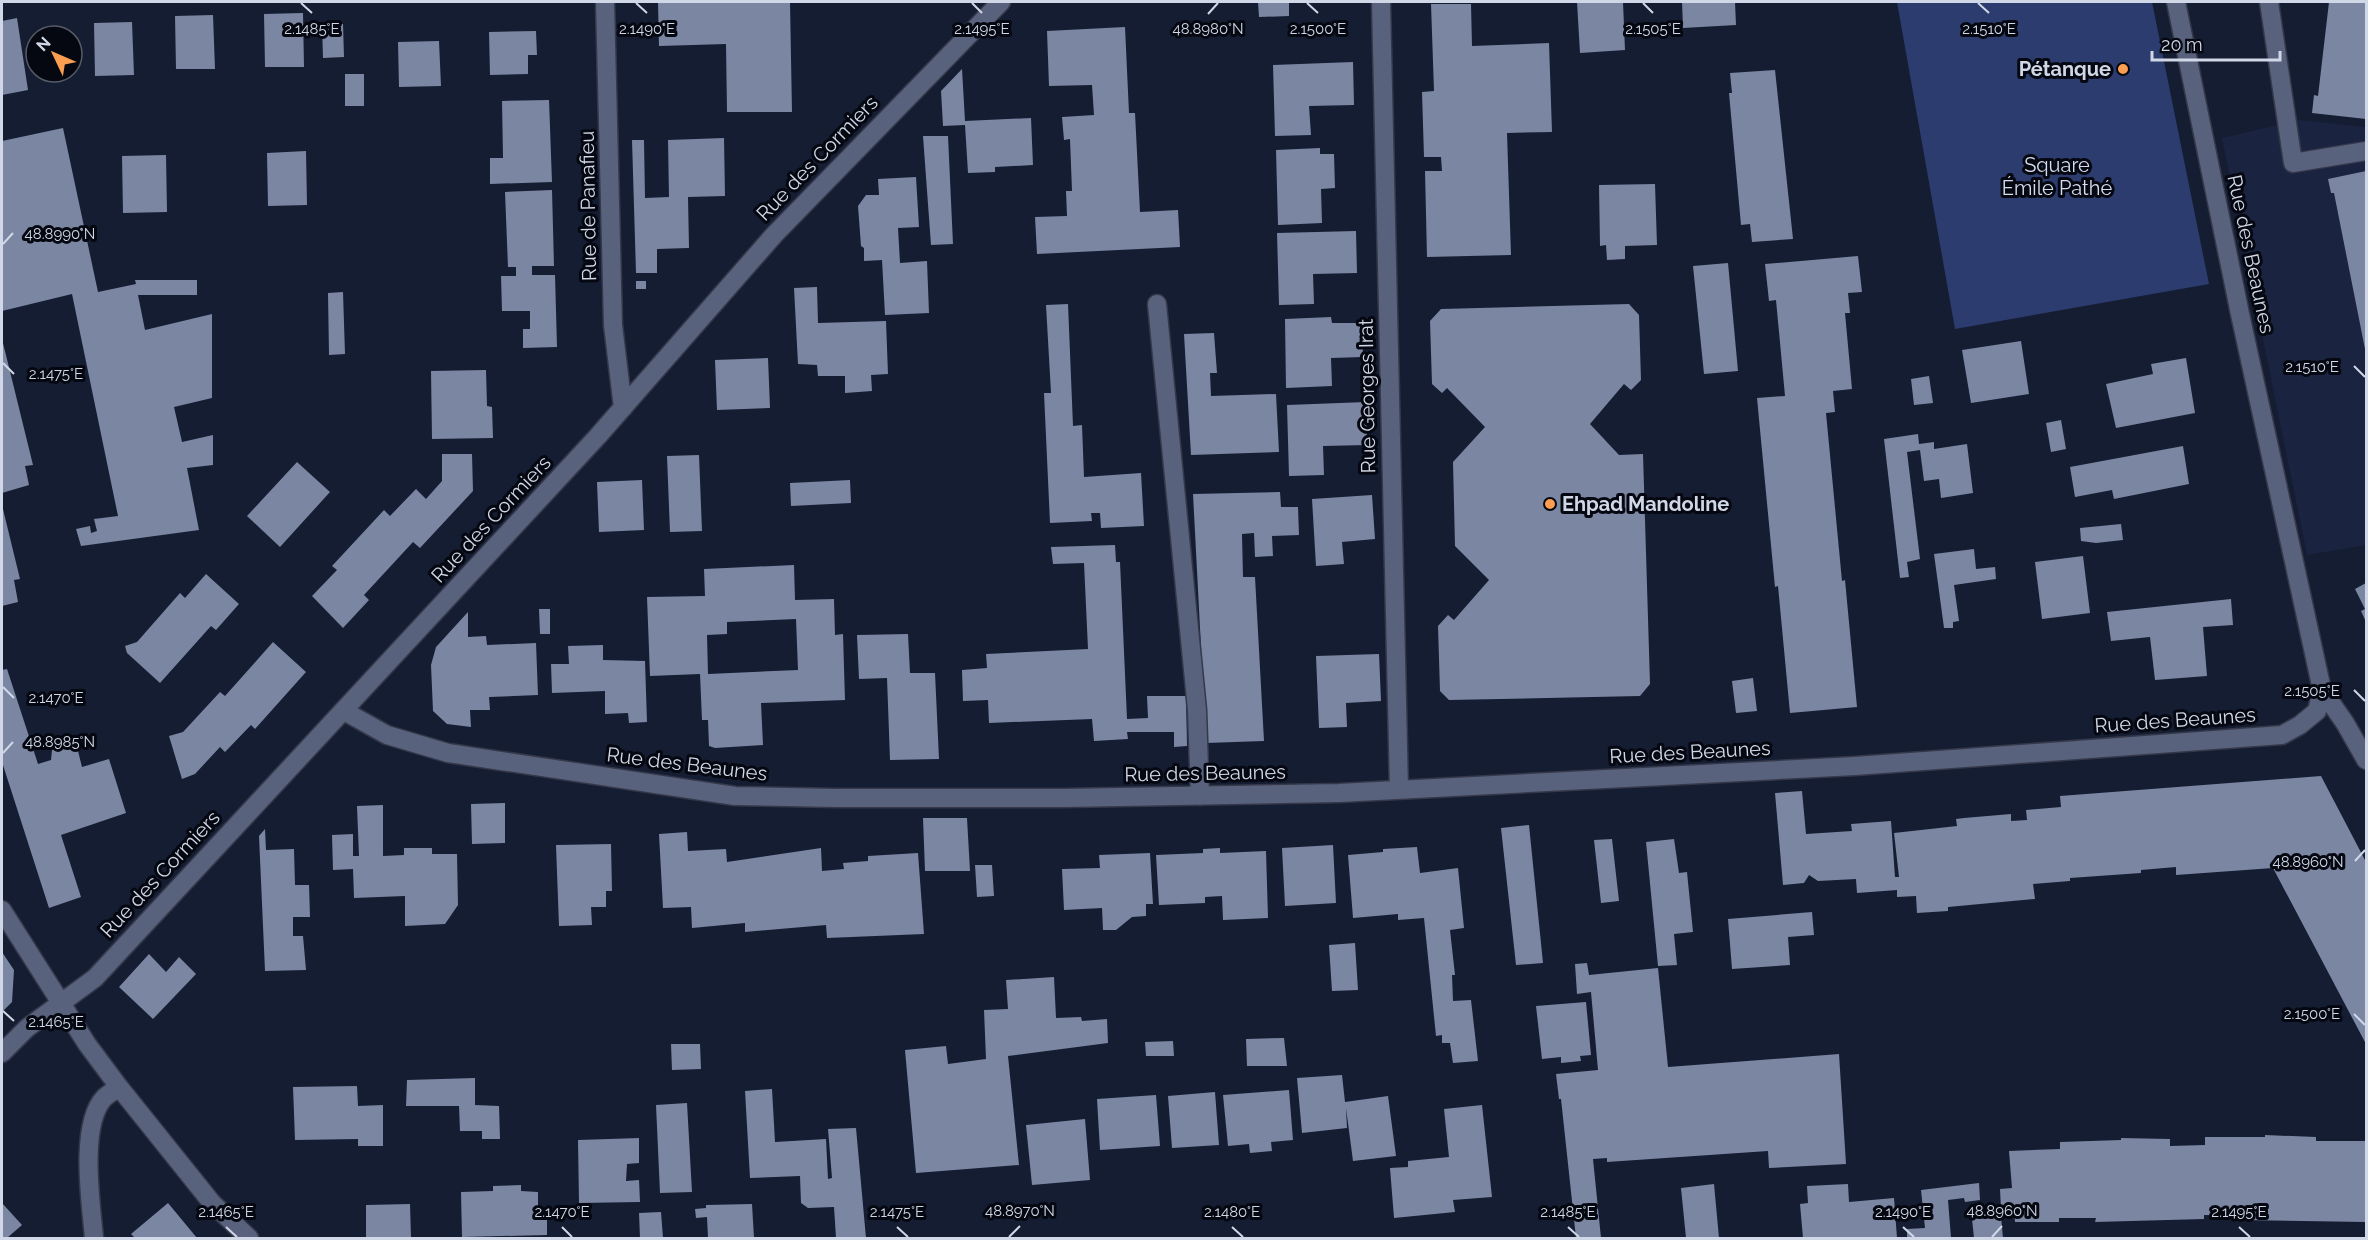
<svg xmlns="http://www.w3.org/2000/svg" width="2368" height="1240" font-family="Raleway,sans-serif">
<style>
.built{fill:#1a233f}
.green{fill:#2c3c6f}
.building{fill:#7b86a2;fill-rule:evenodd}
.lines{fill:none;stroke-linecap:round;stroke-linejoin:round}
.minor-casing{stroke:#34384a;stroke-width:21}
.minor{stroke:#58627c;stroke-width:18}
.ticks{fill:none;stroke:#d0d7e6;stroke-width:2}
.poi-dot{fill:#fc9d52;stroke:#050811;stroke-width:2}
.labels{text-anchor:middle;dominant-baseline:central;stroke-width:6;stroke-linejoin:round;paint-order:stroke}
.poi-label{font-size:20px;font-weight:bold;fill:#d0d7e6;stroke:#050811;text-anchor:end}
.street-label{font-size:20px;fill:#d0d7e6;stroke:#050811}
.park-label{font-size:20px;fill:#d5dcf0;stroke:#050811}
.ticks-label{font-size:15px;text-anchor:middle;fill:#d0d7e6;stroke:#050811;stroke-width:6;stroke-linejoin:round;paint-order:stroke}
</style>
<rect width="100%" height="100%" fill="#151d32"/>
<!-- built -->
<path class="built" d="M 2299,120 L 2366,127 L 2366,545 L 2307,555 L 2222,138 Z"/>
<!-- green -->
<path class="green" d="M 1897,2 L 2152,2 L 2209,284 L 1955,329 Z"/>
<!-- building -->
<path class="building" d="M 658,2 L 790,2 L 792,112 L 727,112 L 726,44 L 659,46 Z
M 1258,2 L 1289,2 L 1289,16 L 1259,17 Z
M 1577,2 L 1623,2 L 1625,50 L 1580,53 Z
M 1682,2 L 1735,2 L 1736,25 L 1683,28 Z
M 2329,2 L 2366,2 L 2366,119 L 2312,113 L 2314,95 L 2318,96 Z
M 1431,4 L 1471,4 L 1472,46 L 1549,43 L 1552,132 L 1507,133 L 1511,255 L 1427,257 L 1425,171 L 1442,171 L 1441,157 L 1424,157 L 1422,92 L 1434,91 Z
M 303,13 L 304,67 L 265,67 L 264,14 Z
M 213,15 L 215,69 L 176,69 L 175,16 Z
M 17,18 L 28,90 L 2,95 L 2,21 Z
M 132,22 L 134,75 L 95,76 L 94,23 Z
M 343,24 L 344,57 L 323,58 L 322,25 Z
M 1125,27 L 1129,113 L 1135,113 L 1140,212 L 1178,210 L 1180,247 L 1037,254 L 1035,217 L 1067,216 L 1066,191 L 1072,191 L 1070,139 L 1064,140 L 1062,117 L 1094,115 L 1092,85 L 1049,86 L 1047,31 Z
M 536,31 L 537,55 L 528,55 L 528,74 L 490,75 L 489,32 Z
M 439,41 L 441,86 L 399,87 L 398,42 Z
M 1353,62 L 1354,105 L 1309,106 L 1311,135 L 1275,136 L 1273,65 Z
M 962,69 L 965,121 L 1031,118 L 1033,165 L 995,167 L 995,172 L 968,173 L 965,125 L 943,126 L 941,91 Z
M 1775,70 L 1793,239 L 1752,242 L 1750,224 L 1741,225 L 1729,93 L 1732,93 L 1730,73 Z
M 345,74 L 364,74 L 364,106 L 345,106 Z
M 549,100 L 552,182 L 490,184 L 490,158 L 503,158 L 502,101 Z
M 63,128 L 98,292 L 136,284 L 135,280 L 197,280 L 197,295 L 138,295 L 145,330 L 212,314 L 212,398 L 174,407 L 182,442 L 213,435 L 213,465 L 187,468 L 199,530 L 81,546 L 76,529 L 90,526 L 91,533 L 97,531 L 94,519 L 118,516 L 72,294 L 2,311 L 2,141 Z
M 923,136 L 948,136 L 953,244 L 931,245 Z
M 724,138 L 725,196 L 688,197 L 689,248 L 657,249 L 657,273 L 636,273 L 632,140 L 644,140 L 645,198 L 669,197 L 668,140 Z
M 1320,148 L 1320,154 L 1334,154 L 1335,188 L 1321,189 L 1322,223 L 1278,225 L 1276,150 Z
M 306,151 L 307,205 L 268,206 L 267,153 Z
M 166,155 L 167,212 L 123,213 L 122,156 Z
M 2366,171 L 2366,349 L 2365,349 L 2334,193 L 2331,193 L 2328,179 Z
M 916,177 L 919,227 L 898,228 L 900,263 L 927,261 L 929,313 L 885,315 L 882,260 L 864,261 L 864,248 L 861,246 L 858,206 L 866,195 L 879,195 L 878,179 Z
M 1655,184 L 1657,245 L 1625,246 L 1625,259 L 1607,260 L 1606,245 L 1600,246 L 1599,185 Z
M 552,190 L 554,266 L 532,266 L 532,275 L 555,275 L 557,347 L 523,348 L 523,329 L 530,329 L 530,311 L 502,311 L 501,276 L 516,276 L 516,267 L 508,267 L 505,192 Z
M 1356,231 L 1357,273 L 1313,274 L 1314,304 L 1279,305 L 1277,233 Z
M 1858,256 L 1862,292 L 1848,293 L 1850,313 L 1845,313 L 1852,389 L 1833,391 L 1835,412 L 1826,413 L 1842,581 L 1845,580 L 1857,707 L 1790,713 L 1778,586 L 1775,587 L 1757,398 L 1785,396 L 1776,300 L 1769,301 L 1765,264 Z
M 1728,263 L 1738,371 L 1704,374 L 1693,266 Z
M 636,281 L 646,281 L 646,289 L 636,289 Z
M 817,287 L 818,323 L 886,321 L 888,374 L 871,375 L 872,391 L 845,393 L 845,376 L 818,376 L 817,365 L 798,364 L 794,288 Z
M 343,292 L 345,354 L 329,355 L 328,293 Z
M 1068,304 L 1073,426 L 1082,425 L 1084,477 L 1141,473 L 1144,526 L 1101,528 L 1100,513 L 1091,513 L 1092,521 L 1050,523 L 1044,393 L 1051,393 L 1046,305 Z
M 1629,304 L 1639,315 L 1641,380 L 1631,390 L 1624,384 L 1590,424 L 1619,455 L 1643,454 L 1650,684 L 1640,696 L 1449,700 L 1440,691 L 1438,626 L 1448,615 L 1454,620 L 1489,580 L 1455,546 L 1453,462 L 1485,427 L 1447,388 L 1442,393 L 1432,384 L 1430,321 L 1441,309 Z
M 1331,317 L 1332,323 L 1362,323 L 1363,357 L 1331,358 L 1332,386 L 1286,388 L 1285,319 Z
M 1214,333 L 1217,373 L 1210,373 L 1211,396 L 1276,394 L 1279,452 L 1191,455 L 1184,334 Z
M 2,339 L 33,465 L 25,466 L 29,485 L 2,493 Z
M 2021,341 L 2029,394 L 1971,403 L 1962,350 Z
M 768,358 L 770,408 L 717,410 L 715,360 Z
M 2186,358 L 2195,413 L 2116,428 L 2106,384 L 2153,374 L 2151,364 Z
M 486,370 L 487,406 L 492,407 L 493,438 L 432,439 L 431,371 Z
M 1929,376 L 1933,403 L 1914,405 L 1911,379 Z
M 1366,402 L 1367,445 L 1323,446 L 1324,475 L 1289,476 L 1287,405 Z
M 2061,420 L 2066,449 L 2051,452 L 2046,423 Z
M 1918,434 L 1919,444 L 1934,442 L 1934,449 L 1967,444 L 1973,493 L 1941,498 L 1939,479 L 1924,481 L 1920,450 L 1907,452 L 1920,559 L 1907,562 L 1909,577 L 1900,578 L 1884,439 Z
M 2183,446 L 2189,484 L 2114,499 L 2112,490 L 2075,497 L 2070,467 Z
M 442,454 L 472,454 L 473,491 L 420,548 L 413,542 L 364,595 L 369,600 L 343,628 L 312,596 L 337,570 L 332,566 L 384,510 L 390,516 L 416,489 L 426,499 L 442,481 Z
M 699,455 L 702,531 L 670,532 L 667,456 Z
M 297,462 L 330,492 L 280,547 L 247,516 Z
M 642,480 L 644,530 L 599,532 L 597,482 Z
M 850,480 L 851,503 L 791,506 L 790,483 Z
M 1280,492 L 1281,507 L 1298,507 L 1299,535 L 1272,536 L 1273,556 L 1255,557 L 1254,533 L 1242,534 L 1243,577 L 1255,577 L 1264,741 L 1206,743 L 1193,494 Z
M 1372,495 L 1375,539 L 1342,542 L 1344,564 L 1316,566 L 1312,499 Z
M 2,505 L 20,579 L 14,580 L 18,602 L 2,606 Z
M 2121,524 L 2123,540 L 2096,543 L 2081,541 L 2080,528 Z
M 1115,545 L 1116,562 L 1120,562 L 1127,719 L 1148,718 L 1147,696 L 1186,696 L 1187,746 L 1174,747 L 1174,732 L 1127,732 L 1128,739 L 1094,741 L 1092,719 L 989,723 L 988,700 L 963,701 L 962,670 L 987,668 L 986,654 L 1088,649 L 1084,563 L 1053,564 L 1051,547 Z
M 1974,549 L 1976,569 L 1995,567 L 1996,579 L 1954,585 L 1959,621 L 1953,622 L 1953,628 L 1944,628 L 1934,554 Z
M 2083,556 L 2090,613 L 2042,619 L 2035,562 Z
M 794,565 L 795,600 L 834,599 L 835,635 L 843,634 L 845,700 L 761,703 L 763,745 L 715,748 L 709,746 L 708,720 L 702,720 L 700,674 L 650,676 L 647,597 L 705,596 L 704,569 ZM 796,619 L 798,670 L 708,674 L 707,635 L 727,634 L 727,622 Z
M 206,574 L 239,604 L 216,630 L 211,626 L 160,683 L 127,653 L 125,646 L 137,642 L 180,593 L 185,598 Z
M 2366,583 L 2366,622 L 2361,611 L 2365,609 L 2355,589 Z
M 2231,599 L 2233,625 L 2203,627 L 2207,676 L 2155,680 L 2150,637 L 2111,641 L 2107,612 Z
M 539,609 L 550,609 L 550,634 L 540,634 Z
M 468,612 L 468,637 L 486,636 L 487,645 L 536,643 L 538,695 L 489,697 L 490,710 L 470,710 L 471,727 L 447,724 L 433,711 L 431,665 L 436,647 Z
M 908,634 L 910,673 L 935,673 L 939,759 L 890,760 L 887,678 L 859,679 L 857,635 Z
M 273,642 L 306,672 L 255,729 L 251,725 L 225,752 L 220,747 L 195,774 L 182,779 L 169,736 L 183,732 L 220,692 L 225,696 Z
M 603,645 L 603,660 L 645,661 L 647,722 L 629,723 L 628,713 L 605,714 L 605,691 L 552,693 L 551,664 L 569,664 L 568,646 Z
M 1379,654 L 1381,701 L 1346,703 L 1347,727 L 1319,728 L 1316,656 Z
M 7,669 L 38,764 L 51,760 L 52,750 L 68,744 L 78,751 L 82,767 L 109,759 L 126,813 L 61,835 L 81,897 L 49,908 L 2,762 L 2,670 Z
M 1753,678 L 1757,711 L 1736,713 L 1732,681 Z
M 2321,776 L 2366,862 L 2366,1044 L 2273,868 L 2176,875 L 2176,867 L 2141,870 L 2141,873 L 2070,878 L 2070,881 L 2033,884 L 2035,899 L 1948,907 L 1948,911 L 1917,913 L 1916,896 L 1897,897 L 1897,890 L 1857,893 L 1856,879 L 1818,881 L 1809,875 L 1804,883 L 1783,885 L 1775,793 L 1802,791 L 1806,834 L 1852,831 L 1851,824 L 1891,821 L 1895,877 L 1899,877 L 1894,833 L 1957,826 L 1956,819 L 1964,818 L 2011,814 L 2011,821 L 2027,820 L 2026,810 L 2061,807 L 2060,796 Z
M 505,803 L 505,843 L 472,844 L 471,804 Z
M 383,805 L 383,856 L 404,855 L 404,848 L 432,848 L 432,854 L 457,854 L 458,905 L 445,924 L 405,926 L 405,896 L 354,898 L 353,869 L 333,870 L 332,835 L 353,834 L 353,856 L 359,856 L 357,806 Z
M 923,818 L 967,818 L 970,871 L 925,871 Z
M 1529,825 L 1543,963 L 1516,965 L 1501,828 Z
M 265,829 L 266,850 L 294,849 L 295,885 L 309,885 L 310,917 L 293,917 L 293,936 L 303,936 L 306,970 L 265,971 L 259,836 Z
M 687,832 L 688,851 L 726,849 L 727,862 L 821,848 L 822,871 L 844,869 L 843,863 L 868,861 L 868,856 L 918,853 L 924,934 L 827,938 L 826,925 L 745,932 L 745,923 L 692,928 L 691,907 L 663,908 L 659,834 Z
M 1612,839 L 1619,901 L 1601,903 L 1594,840 Z
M 1674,839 L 1679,873 L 1687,872 L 1693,932 L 1674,934 L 1677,965 L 1658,966 L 1646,842 Z
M 611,844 L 612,891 L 606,891 L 606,907 L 591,907 L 592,925 L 559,926 L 556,845 Z
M 1333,845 L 1336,903 L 1285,906 L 1282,848 Z
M 1417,847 L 1420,873 L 1458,868 L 1464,928 L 1450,930 L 1455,975 L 1452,975 L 1453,1001 L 1471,1000 L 1478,1061 L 1453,1063 L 1450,1043 L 1442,1043 L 1442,1035 L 1436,1036 L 1424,918 L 1398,920 L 1398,914 L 1353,918 L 1348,855 L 1383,852 L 1383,849 Z
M 1220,848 L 1220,853 L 1266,851 L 1268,918 L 1223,920 L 1222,896 L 1205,897 L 1205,903 L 1159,905 L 1156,855 L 1203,853 L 1203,849 Z
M 1150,853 L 1153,904 L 1146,904 L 1146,916 L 1132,917 L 1116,930 L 1103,930 L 1102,908 L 1064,910 L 1062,869 L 1100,868 L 1099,855 Z
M 975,865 L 992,865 L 994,896 L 977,897 Z
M 1812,912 L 1814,935 L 1788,937 L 1790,965 L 1732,969 L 1728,919 Z
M 1355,943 L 1358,990 L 1332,991 L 1329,945 Z
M 2,952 L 14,970 L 12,1002 L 2,1012 Z
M 149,954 L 166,972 L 179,957 L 196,974 L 153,1019 L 119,987 Z
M 1587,963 L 1589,975 L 1658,968 L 1668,1067 L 1839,1054 L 1846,1164 L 1769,1168 L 1768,1151 L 1607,1162 L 1607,1158 L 1593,1159 L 1601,1238 L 1576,1238 L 1561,1099 L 1559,1099 L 1556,1074 L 1598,1070 L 1591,992 L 1577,994 L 1575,964 Z
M 1054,977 L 1056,1018 L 1081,1017 L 1082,1021 L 1107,1019 L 1108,1043 L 1008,1056 L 1019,1165 L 916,1173 L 905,1050 L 946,1046 L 948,1064 L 986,1059 L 984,1010 L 1008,1009 L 1006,980 Z
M 1586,1002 L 1591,1055 L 1580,1056 L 1581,1061 L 1561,1063 L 1561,1057 L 1542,1059 L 1536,1006 Z
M 1284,1038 L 1287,1066 L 1247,1066 L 1246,1039 Z
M 1173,1041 L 1174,1056 L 1146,1056 L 1145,1042 Z
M 671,1044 L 700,1044 L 701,1069 L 672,1070 Z
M 1342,1075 L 1345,1102 L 1388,1096 L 1396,1156 L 1353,1161 L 1346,1108 L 1347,1128 L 1302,1133 L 1297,1078 Z
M 475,1078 L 475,1105 L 499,1106 L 500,1139 L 482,1139 L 482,1131 L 460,1131 L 459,1106 L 406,1106 L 407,1080 Z
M 357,1086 L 358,1106 L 383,1105 L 383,1146 L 358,1146 L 358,1139 L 295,1140 L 293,1087 Z
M 772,1089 L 775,1142 L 826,1139 L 828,1179 L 832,1178 L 828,1129 L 856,1128 L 866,1238 L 836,1238 L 834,1207 L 808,1208 L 801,1203 L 800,1176 L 750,1178 L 745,1091 Z
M 1289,1090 L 1293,1140 L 1271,1142 L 1272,1151 L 1250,1153 L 1249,1144 L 1228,1146 L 1223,1095 Z
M 1215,1092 L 1219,1145 L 1172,1148 L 1168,1096 Z
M 1156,1095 L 1160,1146 L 1100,1150 L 1097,1099 Z
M 687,1103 L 692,1192 L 660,1193 L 656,1105 Z
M 1482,1105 L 1492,1197 L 1453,1200 L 1455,1212 L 1394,1218 L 1390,1168 L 1408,1167 L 1408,1161 L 1449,1157 L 1444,1109 Z
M 1085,1119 L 1090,1180 L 1032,1185 L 1026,1125 Z
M 2265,1135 L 2316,1137 L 2316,1141 L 2366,1141 L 2366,1222 L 2242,1220 L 2242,1216 L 2204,1215 L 2204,1219 L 2095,1222 L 2096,1218 L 2059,1218 L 2059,1222 L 2015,1222 L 2014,1209 L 2001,1210 L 2000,1189 L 2012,1188 L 2009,1151 L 2060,1149 L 2060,1142 L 2121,1140 L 2121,1138 L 2170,1139 L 2170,1146 L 2205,1145 L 2205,1137 L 2265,1137 Z
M 639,1138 L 639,1163 L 627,1164 L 626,1181 L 639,1180 L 640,1202 L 579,1203 L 578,1140 Z
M 1979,1183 L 1980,1200 L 1965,1202 L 1964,1198 L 1948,1200 L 1951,1238 L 1907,1238 L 1907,1229 L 1925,1228 L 1921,1190 Z
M 1714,1184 L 1719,1238 L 1686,1238 L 1681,1188 Z
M 1848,1184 L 1849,1202 L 1894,1198 L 1897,1238 L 1803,1238 L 1800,1204 L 1808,1203 L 1807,1186 Z
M 521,1185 L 521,1191 L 538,1192 L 538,1212 L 547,1211 L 547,1235 L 462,1237 L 461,1192 L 493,1191 L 493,1186 Z
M 2,1203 L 22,1225 L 7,1238 L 2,1238 Z
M 168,1203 L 197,1238 L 135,1238 L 131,1234 Z
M 410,1204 L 411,1238 L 366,1238 L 366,1205 Z
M 752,1204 L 754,1238 L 708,1238 L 707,1217 L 696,1218 L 695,1209 L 706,1208 L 706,1205 Z
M 661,1212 L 663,1238 L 640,1238 L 639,1213 Z
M 2001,1216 L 2003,1238 L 1974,1238 L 1972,1219 Z"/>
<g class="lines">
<defs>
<path id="minor" d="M 605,2 L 613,325 L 623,408
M 1381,2 L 1399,790
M 2269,2 L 2293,163 L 2366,151
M 1157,304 L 1197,710 L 1200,796
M 2322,690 L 2345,723 L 2366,760
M 344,711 L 387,735 L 448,753 L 735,796 L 835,798 L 1065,798 L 1339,793 L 1855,766 L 2282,735 L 2300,725 L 2317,711 L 2322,690 L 2240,314 L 2176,2
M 2,910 L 87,1044 L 119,1087 L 212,1203 L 249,1238
M 2,1053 L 27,1028 L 95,978 L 598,436 L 774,235 L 1001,2
M 94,1238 C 91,1204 79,1125 104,1098 C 108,1094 114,1091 119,1087"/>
</defs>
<!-- minor casing -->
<use href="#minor" class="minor-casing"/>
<!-- minor -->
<use href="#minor" class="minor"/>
</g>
<!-- ticks -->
<path class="ticks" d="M 301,3 L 312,13M 636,3 L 647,13M 972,3 L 982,13M 1307,3 L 1318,13M 1643,3 L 1653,13M 1978,3 L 1989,13M 1208,14 L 1218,3M 3,244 L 13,233M 3,363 L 14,374M 2354,366 L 2365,377M 3,687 L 14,698M 2354,690 L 2365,701M 3,753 L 13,742M 2355,861 L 2365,850M 3,1011 L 14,1021M 2354,1014 L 2365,1025M 226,1227 L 237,1237M 562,1227 L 572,1237M 897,1227 L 908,1237M 1232,1227 L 1243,1237M 1568,1227 L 1579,1237M 1903,1227 L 1914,1237M 2239,1227 L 2250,1237M 1009,1237 L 1020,1226M 1992,1237 L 2002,1226"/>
<!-- markers -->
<g class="poi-dot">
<circle cx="2123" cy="69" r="6"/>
<circle cx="1550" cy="504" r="6"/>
</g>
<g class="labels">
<!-- poi labels -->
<g class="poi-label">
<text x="2111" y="69">Pétanque</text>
<text x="1562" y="504" text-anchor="start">Ehpad Mandoline</text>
</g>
<!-- street labels -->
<g class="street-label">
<text transform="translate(817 158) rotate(-46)">Rue des Cormiers</text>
<text transform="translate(588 206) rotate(-91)">Rue de Panafieu</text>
<text transform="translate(2251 254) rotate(78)">Rue des Beaunes</text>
<text transform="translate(1367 396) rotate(-91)">Rue Georges Irat</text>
<text transform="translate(491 519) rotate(-47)">Rue des Cormiers</text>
<text transform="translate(2175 720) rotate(-4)">Rue des Beaunes</text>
<text transform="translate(1690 752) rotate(-3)">Rue des Beaunes</text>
<text transform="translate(687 764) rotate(7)">Rue des Beaunes</text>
<text transform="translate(1205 773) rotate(-1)">Rue des Beaunes</text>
<text transform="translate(160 874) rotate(-47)">Rue des Cormiers</text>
</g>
<!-- park labels -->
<g class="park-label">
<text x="2057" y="165">Square<tspan x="2057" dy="23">Émile Pathé</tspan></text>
</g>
</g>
<g class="ticks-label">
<text x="312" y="34">2.1485°E</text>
<text x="647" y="34">2.1490°E</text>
<text x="982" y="34">2.1495°E</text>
<text x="1318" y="34">2.1500°E</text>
<text x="1653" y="34">2.1505°E</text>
<text x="1989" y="34">2.1510°E</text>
<text x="1208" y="34">48.8980°N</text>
<text x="60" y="239">48.8990°N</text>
<text x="2312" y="372">2.1510°E</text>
<text x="56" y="379">2.1475°E</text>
<text x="2312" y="696">2.1505°E</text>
<text x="56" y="703">2.1470°E</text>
<text x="60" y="747">48.8985°N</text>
<text x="2308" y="867">48.8960°N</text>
<text x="2312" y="1019">2.1500°E</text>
<text x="56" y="1027">2.1465°E</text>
<text x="1020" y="1216">48.8970°N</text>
<text x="2002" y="1216">48.8960°N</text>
<text x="226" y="1217">2.1465°E</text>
<text x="562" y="1217">2.1470°E</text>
<text x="897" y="1217">2.1475°E</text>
<text x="1232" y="1217">2.1480°E</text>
<text x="1568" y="1217">2.1485°E</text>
<text x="1903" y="1217">2.1490°E</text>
<text x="2239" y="1217">2.1495°E</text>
</g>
<!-- border -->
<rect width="2368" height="1240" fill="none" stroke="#d0d7e6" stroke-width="6"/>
<!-- north arrow -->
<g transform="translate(54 54) rotate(314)"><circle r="28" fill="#050811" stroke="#565b66" stroke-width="1.5"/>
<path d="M0-4.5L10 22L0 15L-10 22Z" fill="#fc9d52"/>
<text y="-9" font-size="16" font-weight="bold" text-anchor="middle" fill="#d0d7e6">N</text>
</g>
<!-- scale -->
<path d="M2152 51v9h128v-9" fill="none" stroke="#d0d7e6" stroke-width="3"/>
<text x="2161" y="51" font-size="18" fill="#d0d7e6" stroke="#050811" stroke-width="4.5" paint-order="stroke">20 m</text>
</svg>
